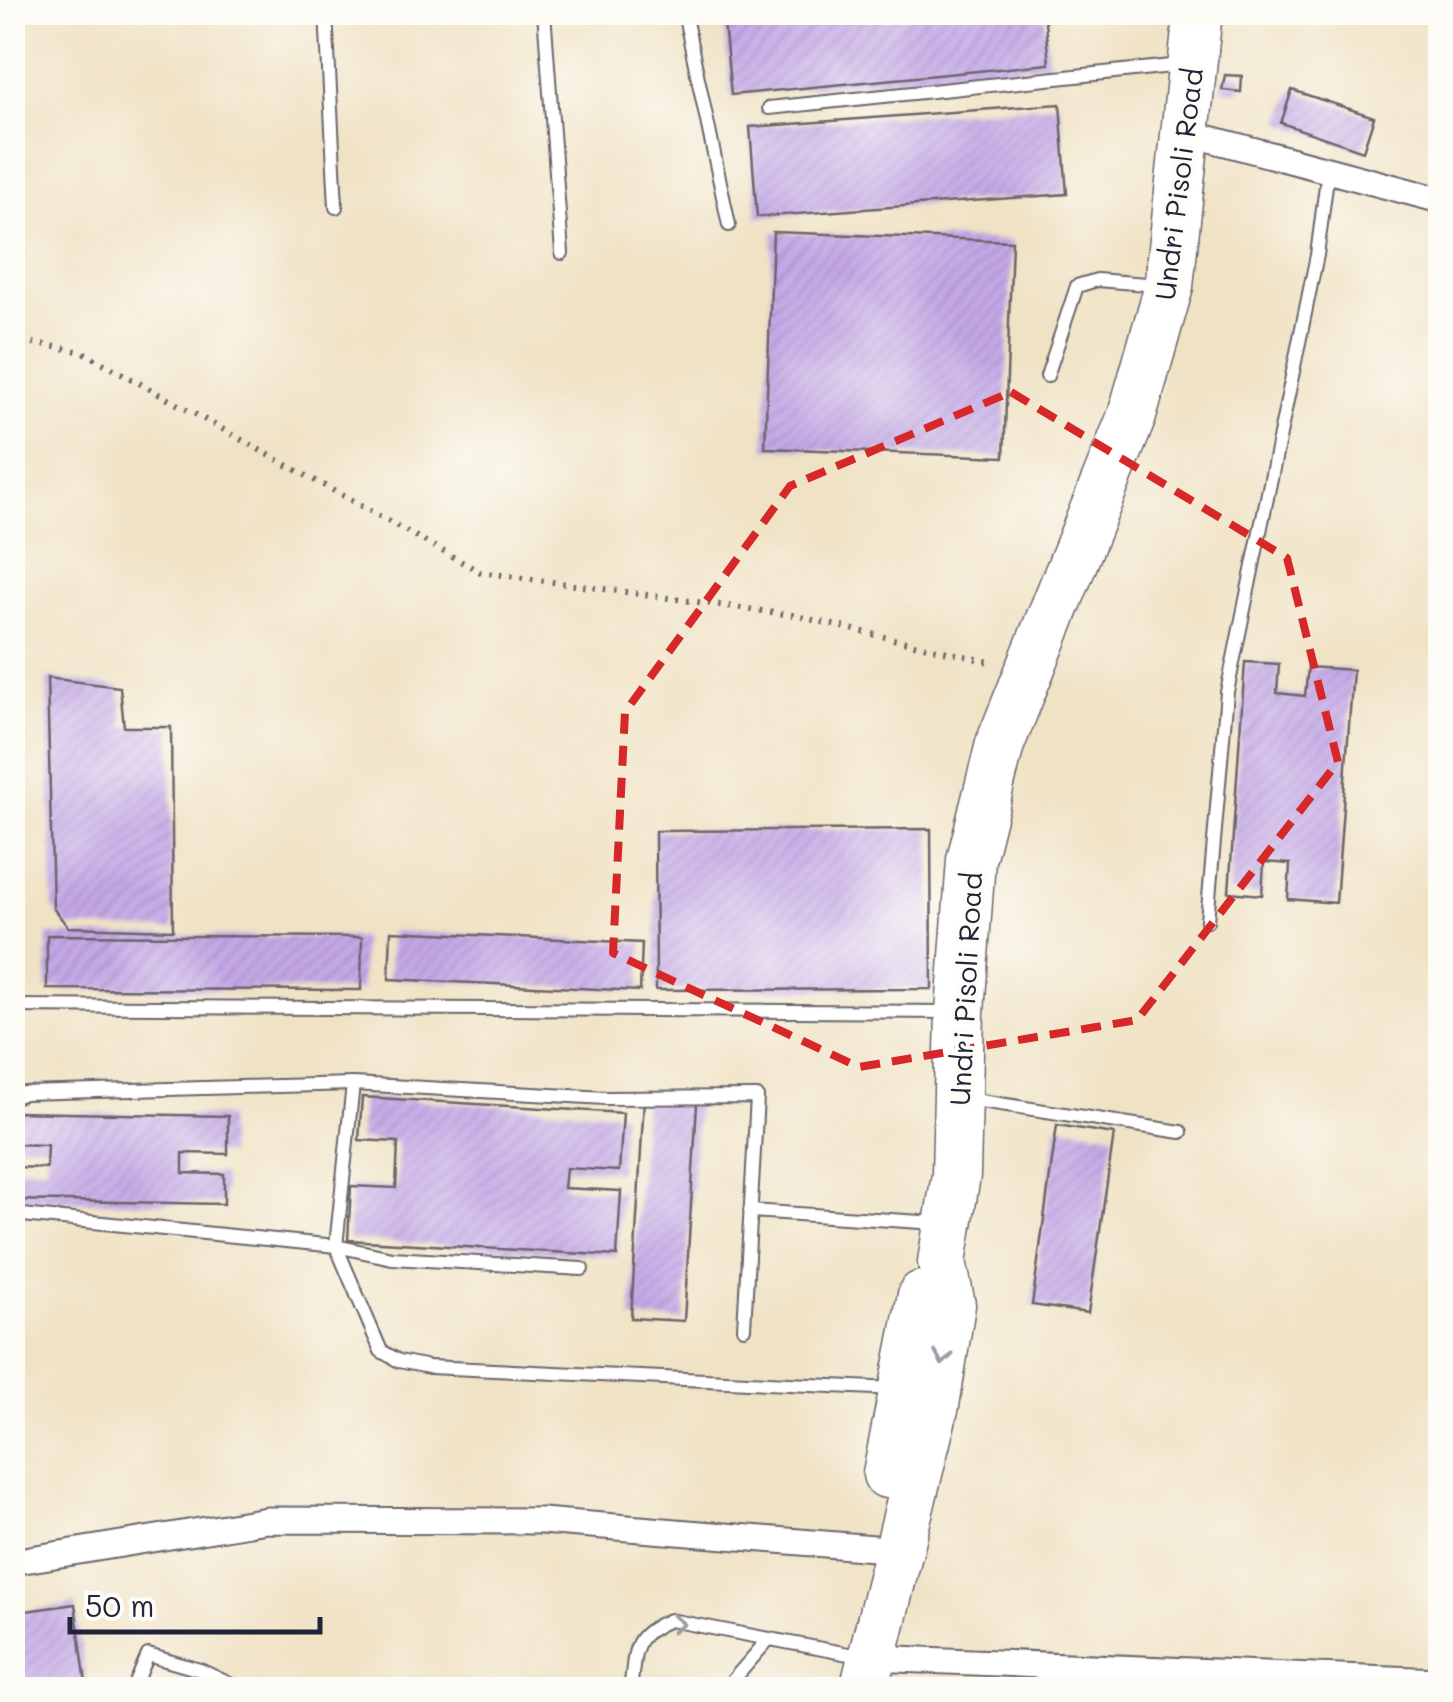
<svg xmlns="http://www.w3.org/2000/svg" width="1453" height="1702" font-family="Mali,sans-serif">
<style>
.building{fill:url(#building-hatch)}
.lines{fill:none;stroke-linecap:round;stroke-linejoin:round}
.lane-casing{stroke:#6a656b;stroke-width:16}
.street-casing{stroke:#6a656b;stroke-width:29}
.highway-casing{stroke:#6a656b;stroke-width:51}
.path{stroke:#6a656b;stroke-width:6;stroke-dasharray:2.5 8;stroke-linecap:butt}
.lane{stroke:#fff;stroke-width:12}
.street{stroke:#fff;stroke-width:25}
.highway{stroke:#fff;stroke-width:48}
.oneway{stroke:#9c9ca7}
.marked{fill:none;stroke:#d62828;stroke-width:8;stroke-dasharray:20 12;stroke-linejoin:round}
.labels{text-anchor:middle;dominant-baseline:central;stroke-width:8;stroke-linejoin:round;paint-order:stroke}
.street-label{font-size:28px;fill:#22223b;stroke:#fdfcf7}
</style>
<defs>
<pattern id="building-hatch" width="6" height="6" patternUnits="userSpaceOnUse" patternTransform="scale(2.5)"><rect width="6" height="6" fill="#c4a8e7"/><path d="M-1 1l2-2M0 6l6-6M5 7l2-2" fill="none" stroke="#a890c7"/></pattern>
</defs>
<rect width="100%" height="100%" fill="#fdfcf7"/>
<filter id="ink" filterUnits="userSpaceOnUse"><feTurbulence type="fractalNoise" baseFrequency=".01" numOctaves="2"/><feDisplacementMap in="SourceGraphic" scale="20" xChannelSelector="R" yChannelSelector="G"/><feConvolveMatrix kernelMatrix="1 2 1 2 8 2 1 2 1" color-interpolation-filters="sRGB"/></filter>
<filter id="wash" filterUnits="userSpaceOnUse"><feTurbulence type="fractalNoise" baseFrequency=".0048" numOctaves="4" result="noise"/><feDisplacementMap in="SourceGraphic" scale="40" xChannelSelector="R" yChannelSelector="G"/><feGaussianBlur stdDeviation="2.25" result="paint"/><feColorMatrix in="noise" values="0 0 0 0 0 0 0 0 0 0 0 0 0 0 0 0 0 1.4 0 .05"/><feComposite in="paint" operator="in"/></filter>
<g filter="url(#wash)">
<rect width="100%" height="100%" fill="#f0e2c4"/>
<g id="blocks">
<!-- building -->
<path class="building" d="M 723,12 L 1044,12 L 1049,64 L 731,95 Z
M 1225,75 L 1242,76 L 1241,92 L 1222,90 Z
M 1292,90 L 1374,117 L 1363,151 L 1281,123 Z
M 1060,104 L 1067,194 L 757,217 L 750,127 Z
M 773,232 L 1012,241 L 1004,457 L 765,448 Z
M 1245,662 L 1279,664 L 1277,693 L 1305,696 L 1308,667 L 1353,670 L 1336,903 L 1288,899 L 1290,864 L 1264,862 L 1262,895 L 1229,892 Z
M 47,678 L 120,687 L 124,727 L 171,727 L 173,930 L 68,927 L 53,908 Z
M 931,829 L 932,989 L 656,990 L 655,831 Z
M 391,931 L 642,943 L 640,991 L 389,979 Z
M 47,935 L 362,937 L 361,990 L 47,989 Z
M 362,1097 L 623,1113 L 619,1171 L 566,1168 L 564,1188 L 621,1191 L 617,1256 L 348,1240 L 351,1186 L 396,1188 L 398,1142 L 359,1140 Z
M 644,1100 L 697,1104 L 684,1321 L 631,1318 Z
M 12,1112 L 228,1116 L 228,1154 L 183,1153 L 183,1173 L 224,1174 L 224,1204 L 12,1200 L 12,1167 L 46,1168 L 47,1145 L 12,1144 Z
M 1057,1125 L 1114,1134 L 1088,1313 L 1032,1305 Z
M 75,1604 L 87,1690 L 12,1690 L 12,1613 Z"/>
</g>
</g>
<g filter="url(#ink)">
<use href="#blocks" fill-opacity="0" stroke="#6a656b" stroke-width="2.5"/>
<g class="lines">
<defs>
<path id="lane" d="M 326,12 L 336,207
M 544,12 L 562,253
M 684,12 L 729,225
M 769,108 L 1181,65
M 1047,376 L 1077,286 L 1097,280 L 1159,285
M 1207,921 L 1227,692 L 1317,255 L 1328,170
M 12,1006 L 952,1012
M 353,1084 L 606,1098 L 757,1097 L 744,1328
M 12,1098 L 24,1093 L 353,1084 L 336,1246 L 381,1351 L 399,1361 L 429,1367 L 896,1389
M 968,1099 L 1181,1132
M 750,1211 L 937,1223
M 12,1214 L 336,1246 L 392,1258 L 582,1269
M 133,1690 L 148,1655 L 200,1670 L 242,1690
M 630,1690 C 636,1650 630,1636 670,1620 L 864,1657
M 732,1690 L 734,1679 L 768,1640
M 1040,1690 L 1043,1665"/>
<path id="street" d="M 1188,133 L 1440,200
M 12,1562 L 267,1520 L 542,1521 L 899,1550
M 872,1658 L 1440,1681"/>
<path id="highway" d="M 887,1474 L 922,1295
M 864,1690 L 935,1405 L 951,1305 L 942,1262 L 956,1175 L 960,1012 L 971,860 L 1000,744 L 1132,416 L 1169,286 L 1198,12"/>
</defs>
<!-- lane casing -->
<use href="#lane" class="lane-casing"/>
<!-- street casing -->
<use href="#street" class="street-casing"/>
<!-- highway casing -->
<use href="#highway" class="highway-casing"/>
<!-- path -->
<path class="path" d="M 12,339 L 83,352 L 480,572 L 792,615 L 994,663"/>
<!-- lane -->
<use href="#lane" class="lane"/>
<!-- street -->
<use href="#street" class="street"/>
<!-- highway -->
<use href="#highway" class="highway"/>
</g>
<!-- one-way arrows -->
<defs><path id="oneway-chevron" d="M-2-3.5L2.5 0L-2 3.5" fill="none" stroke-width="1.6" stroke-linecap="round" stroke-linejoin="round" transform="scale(2.5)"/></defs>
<g class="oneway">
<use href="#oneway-chevron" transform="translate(943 1358) rotate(99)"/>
<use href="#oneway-chevron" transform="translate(678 1624) rotate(2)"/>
</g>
</g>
<!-- marked area -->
<path class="marked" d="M 1011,392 L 1287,558 L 1338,762 L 1137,1020 L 859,1067 L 613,953 L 625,712 L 790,486 Z"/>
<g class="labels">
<!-- street labels -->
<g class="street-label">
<text transform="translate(1178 184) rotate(-83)">Undri Pisoli Road</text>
<text transform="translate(965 989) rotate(-87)">Undri Pisoli Road</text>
</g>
</g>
<!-- margin -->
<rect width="1453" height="1702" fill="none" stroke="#fdfcf7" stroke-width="50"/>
<!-- scale -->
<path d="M70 1617v15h250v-15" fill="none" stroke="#22223b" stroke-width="5"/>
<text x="85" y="1617" font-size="30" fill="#22223b" stroke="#fdfcf7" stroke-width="8" paint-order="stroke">50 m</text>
</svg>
